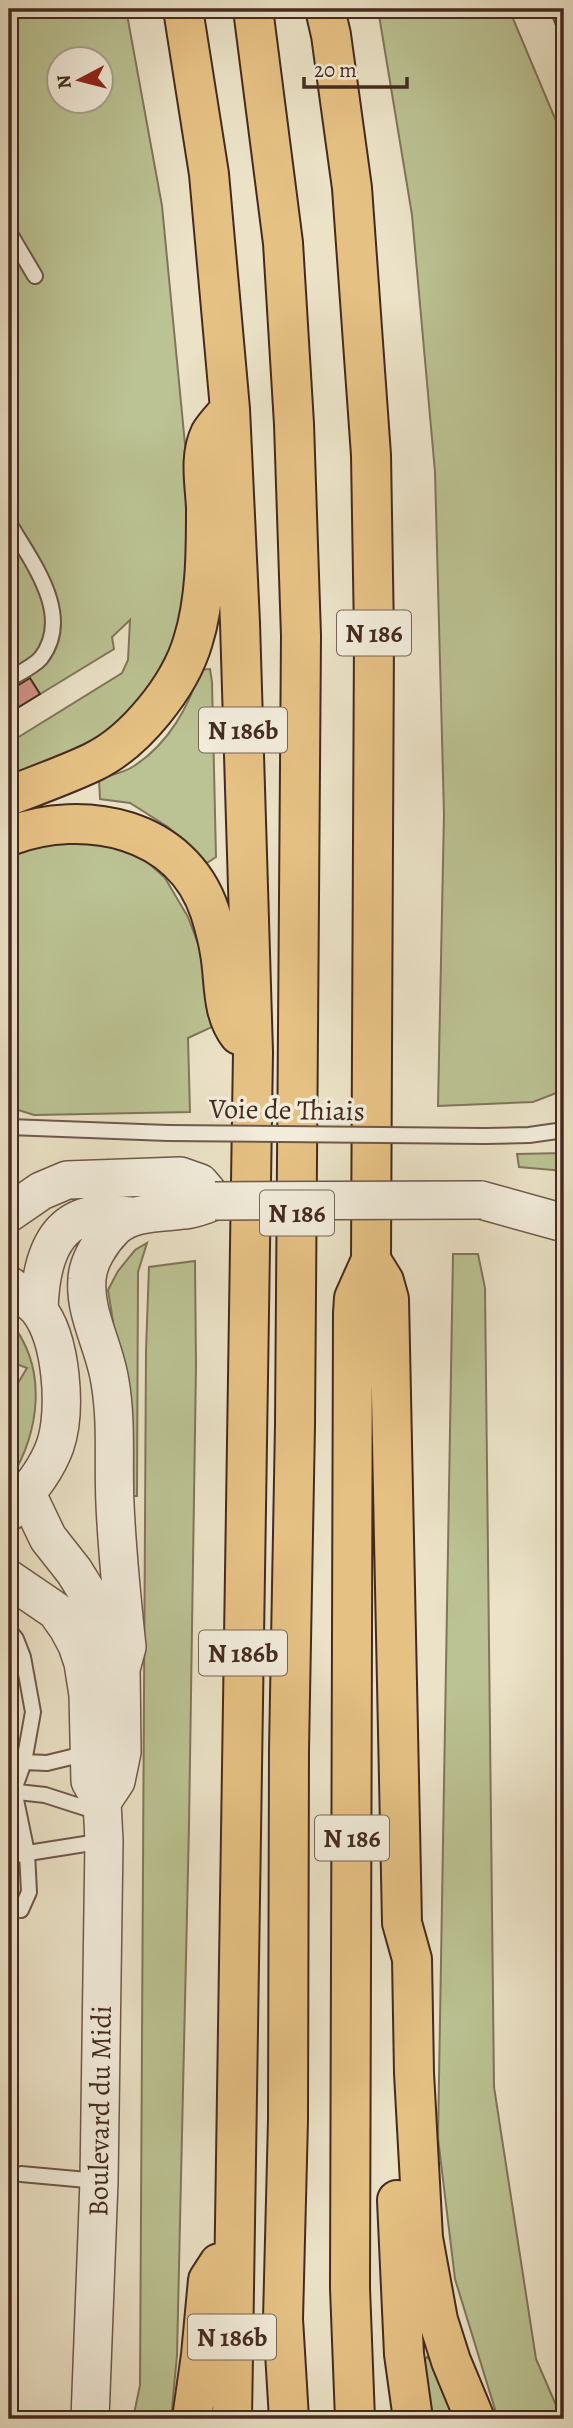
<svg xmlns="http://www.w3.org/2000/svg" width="573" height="2428" font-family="Alegreya,serif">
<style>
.green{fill:#bbc293;stroke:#807659;stroke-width:2;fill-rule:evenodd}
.building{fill:#d29287;stroke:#452b1f;stroke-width:2}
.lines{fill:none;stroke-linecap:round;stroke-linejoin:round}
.service-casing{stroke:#6e5949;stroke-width:18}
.tertiary-casing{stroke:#6e5949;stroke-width:40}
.trunk-casing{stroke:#452b1f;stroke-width:42}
.service{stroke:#f2ecdb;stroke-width:14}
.tertiary{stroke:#f2ecdb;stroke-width:37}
.trunk{stroke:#e6c184;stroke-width:38}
.service-bridge-casing{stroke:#6e5949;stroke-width:18;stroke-linecap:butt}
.tertiary-bridge-casing{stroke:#6e5949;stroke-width:40;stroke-linecap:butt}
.service-bridge{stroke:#f2ecdb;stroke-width:14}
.tertiary-bridge{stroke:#f2ecdb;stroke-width:37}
.labels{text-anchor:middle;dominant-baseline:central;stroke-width:7;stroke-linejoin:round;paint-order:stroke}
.shield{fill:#f2ecdb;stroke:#796557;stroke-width:2}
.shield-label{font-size:26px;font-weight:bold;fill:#452b1f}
.street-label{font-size:28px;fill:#452b1f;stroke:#f2ecdb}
</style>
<rect width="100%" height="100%" fill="#ebe2c7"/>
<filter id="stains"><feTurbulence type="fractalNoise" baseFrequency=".00286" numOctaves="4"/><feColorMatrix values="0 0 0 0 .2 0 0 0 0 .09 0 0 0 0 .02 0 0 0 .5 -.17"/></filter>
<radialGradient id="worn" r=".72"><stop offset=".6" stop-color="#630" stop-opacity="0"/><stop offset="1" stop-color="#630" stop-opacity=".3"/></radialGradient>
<!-- green -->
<path class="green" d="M 9,9 L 126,9 L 162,206 L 193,527 L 180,630 L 138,709 L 119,726 L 64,759 L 9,778 L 9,743 L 122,673 L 128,660 L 130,620 L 112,637 L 114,649 L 9,713 ZM 60,60 L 102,60 L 102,102 L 60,102 Z
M 378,9 L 509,9 L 564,140 L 564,1090 L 533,1102 L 438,1106 L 444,814 L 435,472 L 412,215 Z
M 210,669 L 212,682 L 216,857 L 207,863 L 168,827 L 130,803 L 100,799 L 99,779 C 110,775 124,773 134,766 C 168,744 189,707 200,670 Z
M 101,842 L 141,856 L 165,878 L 188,917 L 207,968 L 212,1027 L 188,1038 L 190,1112 L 34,1115 L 9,1107 L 9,856 C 36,841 71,842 101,842 Z
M 564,1153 L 564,1171 L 519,1167 L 517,1154 Z
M 147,1243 L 138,1272 L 137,1496 L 128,1496 L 126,1403 L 108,1290 L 118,1271 L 135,1250 Z
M 453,1254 L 478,1254 L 485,1288 L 494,2087 L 536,2359 L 562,2419 L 498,2419 L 455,2279 L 438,2138 Z
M 195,1261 L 196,1366 L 189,1825 L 177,2355 L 171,2419 L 133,2419 L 140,2385 L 146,1350 L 149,1267 Z
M 9,1320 C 49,1368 40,1432 9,1482 L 9,1398 L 27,1368 L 9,1361 Z
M 427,2357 L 431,2361 L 458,2419 L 433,2419 L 423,2361 Z"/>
<!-- building -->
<path class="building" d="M 30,678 L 40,694 L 9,713 L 9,691 Z
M 564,1476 L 564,1511 L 559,1484 Z"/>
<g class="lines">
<defs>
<path id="service" d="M 558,9 L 564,24
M 9,232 L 35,276
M 9,523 C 31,561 74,615 41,658 C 33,667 19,673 9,679
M 9,1127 L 168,1133
M 485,1136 L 529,1135 L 564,1130
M 9,1630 L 16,1639 L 23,1657 L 33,1712 L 24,1762 L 14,1790 L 27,1853 L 29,1892 L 21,1910
M 24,1762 L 47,1763 L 88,1753
M 9,1791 L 45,1795 L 101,1813
M 9,1856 L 104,1841
M 21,2174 L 98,2181"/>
<path id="tertiary" d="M 481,1200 L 564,1223
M 9,1213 L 41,1191 L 67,1180 L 180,1176 L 200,1183 L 215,1201 C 205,1205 195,1209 185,1210 C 161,1213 132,1211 114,1228 C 101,1241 88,1261 87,1279 C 84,1314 105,1347 110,1382 C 117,1422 113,1463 115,1504 C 117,1552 122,1600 127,1647 L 121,1669 L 122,1752 L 116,1781 L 102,1802
M 9,1285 C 18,1292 30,1300 38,1309 C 62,1339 67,1411 55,1446 C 46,1471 27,1494 9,1512
M 39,1310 C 40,1274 47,1227 88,1216 C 102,1212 117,1215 131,1216
M 27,1494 L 48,1538 L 74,1571 L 97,1608 L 113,1652
M 9,1579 L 56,1611 L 68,1628 L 77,1645 L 83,1663 L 88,1695 L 90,1781 L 102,1802 L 104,1841 L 99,2181 L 90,2419"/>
<path id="trunk" d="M 183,9 L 209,174 L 230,409 L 240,623 L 253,1052 L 232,2419
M 253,9 L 283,243 L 294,424 L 301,636 L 295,1425 L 289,1750 L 288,2120 L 283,2319 L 289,2419
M 325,9 L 331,35 L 352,188 L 371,455 L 374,634 L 371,1260 L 354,1298 L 353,1313 L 350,2288 L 355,2419
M 9,796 C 37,785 66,775 93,762 C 135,742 180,686 193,641 C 206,600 206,551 206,508 C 205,484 199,457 210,434 C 215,425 224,417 230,409
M 9,836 C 84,808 182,827 210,912 C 214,925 218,940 220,953 C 225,981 221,1012 239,1035
M 371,1260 L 384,1281 L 389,1299 L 402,1923 L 412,1959 L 414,2073 L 423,2238 L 438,2320 L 451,2361 L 475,2419
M 397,2200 L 404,2354 L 413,2419
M 192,2419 L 201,2355 L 208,2280 L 219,2263"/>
</defs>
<!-- service casing -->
<use href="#service" class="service-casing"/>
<!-- tertiary casing -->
<use href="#tertiary" class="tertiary-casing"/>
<!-- trunk casing -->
<use href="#trunk" class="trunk-casing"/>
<!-- service -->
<use href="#service" class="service"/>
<!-- tertiary -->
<use href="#tertiary" class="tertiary"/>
<!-- trunk -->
<use href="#trunk" class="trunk"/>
<defs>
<path id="service-bridge" d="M 168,1133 L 485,1136"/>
<path id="tertiary-bridge" d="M 215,1201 L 481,1200"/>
</defs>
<!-- service-bridge casing -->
<use href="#service-bridge" class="service-bridge-casing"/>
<!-- tertiary-bridge casing -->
<use href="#tertiary-bridge" class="tertiary-bridge-casing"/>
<!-- service-bridge -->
<use href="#service-bridge" class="service-bridge"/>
<!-- tertiary-bridge -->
<use href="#tertiary-bridge" class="tertiary-bridge"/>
</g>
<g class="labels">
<!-- shield labels -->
<g class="shield">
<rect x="337" y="610.5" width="74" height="45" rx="5"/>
<rect x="199" y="707.5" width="88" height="45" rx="5"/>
<rect x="260" y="1190.5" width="74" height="45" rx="5"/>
<rect x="199" y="1630.5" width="88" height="45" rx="5"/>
<rect x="315" y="1815.5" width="74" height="45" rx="5"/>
<rect x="188" y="2314.5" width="88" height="45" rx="5"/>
</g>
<g class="shield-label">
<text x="374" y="633">N 186</text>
<text x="243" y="730">N 186b</text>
<text x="297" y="1213">N 186</text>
<text x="243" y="1653">N 186b</text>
<text x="352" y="1838">N 186</text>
<text x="232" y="2337">N 186b</text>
</g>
<!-- street labels -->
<g class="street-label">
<text transform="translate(287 1110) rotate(1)">Voie de Thiais</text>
<text transform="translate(100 2111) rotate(-89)">Boulevard du Midi</text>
</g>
</g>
<!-- margin -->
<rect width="573" height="2428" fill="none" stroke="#ebe2c7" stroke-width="35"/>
<rect x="10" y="10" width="552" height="2407" fill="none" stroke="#452b1f" stroke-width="3.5"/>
<rect x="18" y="18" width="538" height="2393" fill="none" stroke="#452b1f" stroke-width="2"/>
<!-- north arrow -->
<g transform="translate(80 80) rotate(263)"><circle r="33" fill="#f2ecdb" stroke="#ad9f90" stroke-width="2"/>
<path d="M0-5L12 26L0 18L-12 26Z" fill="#8f2418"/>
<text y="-10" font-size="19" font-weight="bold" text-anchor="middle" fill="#452b1f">N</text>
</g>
<!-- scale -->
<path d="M304 77v10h103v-10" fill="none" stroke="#452b1f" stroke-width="3.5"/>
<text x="314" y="77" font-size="21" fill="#452b1f" stroke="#f2ecdb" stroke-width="5" paint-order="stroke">20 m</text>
<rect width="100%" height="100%" filter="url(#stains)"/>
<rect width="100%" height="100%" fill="url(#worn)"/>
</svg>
